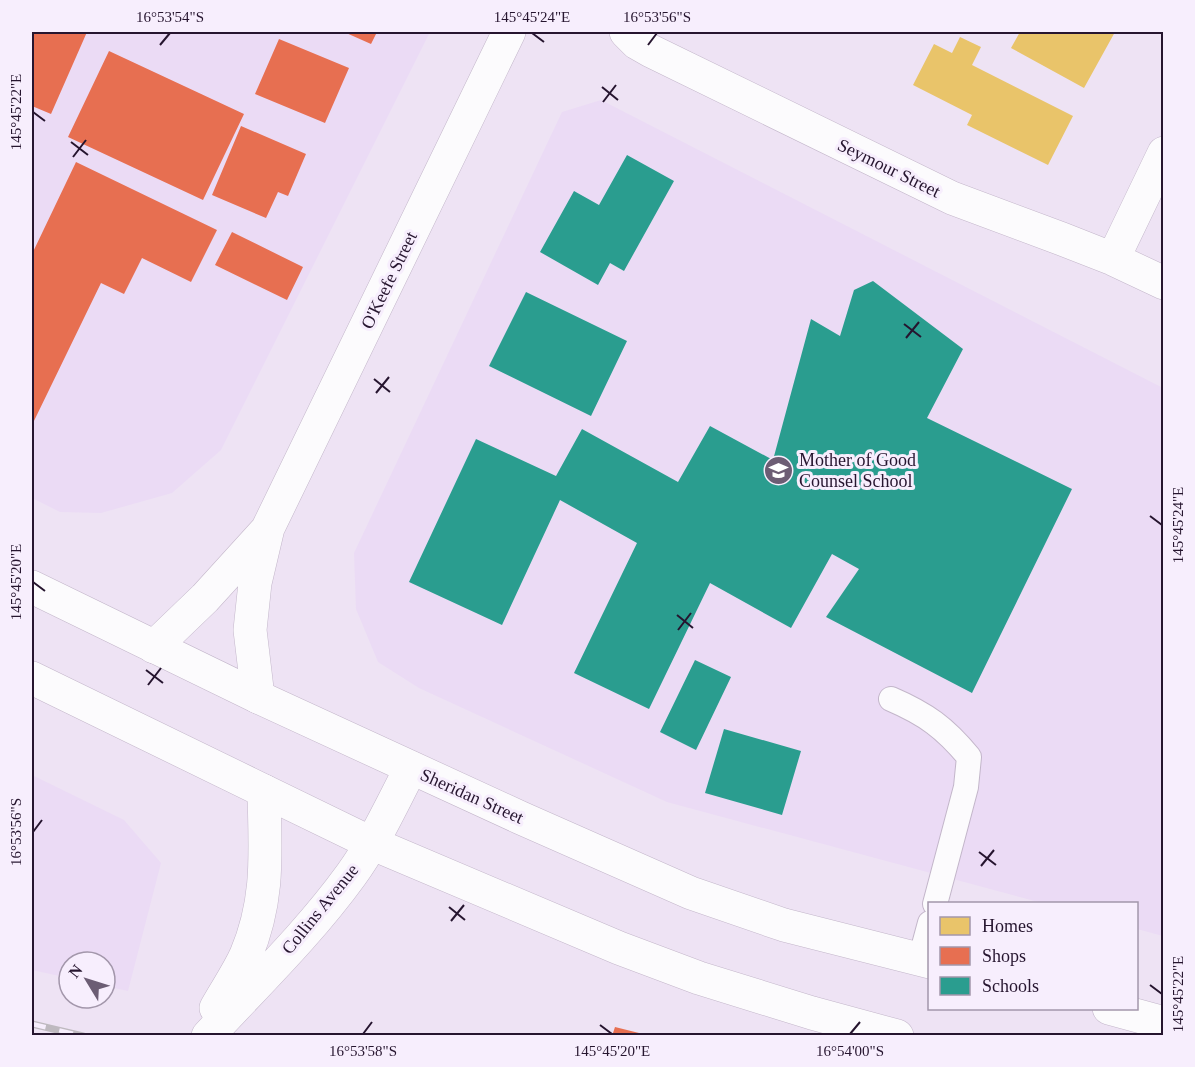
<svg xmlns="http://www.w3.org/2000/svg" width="1195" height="1067" font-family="'Times New Roman',serif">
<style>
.built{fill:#ebdbf5}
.homes{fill:#e9c46a}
.shops{fill:#e76f51}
.schools{fill:#2a9d8f}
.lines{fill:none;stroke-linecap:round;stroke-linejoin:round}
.service-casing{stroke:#c3b6ca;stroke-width:26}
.minor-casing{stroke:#c3b6ca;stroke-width:34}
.tertiary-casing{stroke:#c3b6ca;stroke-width:34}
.trunk-casing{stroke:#c3b6ca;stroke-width:34}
.service{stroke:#fcfbfd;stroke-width:24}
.minor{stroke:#fcfbfd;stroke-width:33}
.tertiary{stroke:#fcfbfd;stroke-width:33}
.trunk{stroke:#fcfbfd;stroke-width:33}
.rail-casing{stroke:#beb9bf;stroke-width:7}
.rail{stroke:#f7eefd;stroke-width:4.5;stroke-dasharray:14;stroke-linecap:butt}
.ticks{fill:none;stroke:#26152f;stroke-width:2}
.labels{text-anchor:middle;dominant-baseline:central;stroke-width:6;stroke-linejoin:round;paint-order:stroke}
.street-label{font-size:18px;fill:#26152f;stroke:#f7eefd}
.poi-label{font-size:18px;fill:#26152f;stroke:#f7eefd;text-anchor:start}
.neatline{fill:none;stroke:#26152f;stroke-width:2}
.ticks-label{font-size:15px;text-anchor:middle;fill:#26152f}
</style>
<rect width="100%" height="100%" fill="#eee3f4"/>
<!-- built -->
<path class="built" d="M 32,32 L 430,32 L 221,450 L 172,493 L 101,513 L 60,512 L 32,498 Z
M 601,100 L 1163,388 L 1163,936 L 1137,929 L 1136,904 L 1042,903 L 667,802 L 419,688 L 378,662 L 356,609 L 354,553 L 562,112 Z
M 32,775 L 124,820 L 161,863 L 128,991 L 105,986 L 105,962 L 69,962 L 69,978 L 32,970 Z"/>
<!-- homes -->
<path class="homes" d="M 1020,32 L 1115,32 L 1084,88 L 1011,48 Z
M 960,37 L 981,47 L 972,65 L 1073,116 L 1048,165 L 967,125 L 972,115 L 913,85 L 934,44 L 952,53 Z"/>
<!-- shops -->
<path class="shops" d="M 32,32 L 87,32 L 51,114 L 32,106 Z
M 344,32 L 377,32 L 371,44 Z
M 279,39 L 349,68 L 325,123 L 255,94 Z
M 109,51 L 244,114 L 203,200 L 68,137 Z
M 241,126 L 306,154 L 288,196 L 278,192 L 266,218 L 212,195 Z
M 76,162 L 217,230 L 191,282 L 142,258 L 124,294 L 101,283 L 32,425 L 32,254 Z
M 232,232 L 303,267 L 287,300 L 215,265 Z
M 615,1027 L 647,1035 L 647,1036 L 612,1036 Z"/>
<!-- schools -->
<path class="schools" d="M 627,155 L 674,181 L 624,271 L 610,263 L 598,285 L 540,252 L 574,191 L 599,205 Z
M 873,281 L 963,349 L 927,418 L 1072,489 L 972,693 L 826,617 L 859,569 L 832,554 L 791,628 L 710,583 L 649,709 L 574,673 L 637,543 L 560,500 L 502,625 L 409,582 L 476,439 L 556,476 L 582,429 L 678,482 L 710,426 L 773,460 L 811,319 L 840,336 L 854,290 Z
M 526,292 L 627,341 L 591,416 L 489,366 Z
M 695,660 L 731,677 L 696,750 L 660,732 Z
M 724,729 L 801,751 L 782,815 L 705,793 Z"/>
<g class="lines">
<defs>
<path id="service" d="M 891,699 C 926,714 945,728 969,757 L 966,787 L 935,904
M 920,960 L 930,923"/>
<path id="minor" d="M 626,32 L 637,43 L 651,51 L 952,198 L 1062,239 L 1113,259 L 1164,283
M 1113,259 L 1164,153
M 154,647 L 205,598 L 265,532
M 258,697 L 250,630 L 255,583 L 268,528 L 509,32"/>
<path id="tertiary" d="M 216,1008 C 226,990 238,973 246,955 C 270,898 265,851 264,791
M 208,1036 C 257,983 309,933 351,875 C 375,842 392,804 411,768"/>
<path id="trunk" d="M 32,587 L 258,697 L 521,818 L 691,893 L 784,925 L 930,962
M 32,678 L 371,843 L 619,948 L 699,978 L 812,1013 L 897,1036
M 1109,1008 L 1164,1023"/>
</defs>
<!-- service casing -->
<use href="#service" class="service-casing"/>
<!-- minor casing -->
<use href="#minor" class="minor-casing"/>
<!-- tertiary casing -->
<use href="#tertiary" class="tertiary-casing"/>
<!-- trunk casing -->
<use href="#trunk" class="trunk-casing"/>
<!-- service -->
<use href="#service" class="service"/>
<!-- minor -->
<use href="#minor" class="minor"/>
<!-- tertiary -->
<use href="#tertiary" class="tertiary"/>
<!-- trunk -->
<use href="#trunk" class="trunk"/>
<defs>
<path id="rail" d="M 32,1024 L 83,1036"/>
</defs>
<!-- rail casing -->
<use href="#rail" class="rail-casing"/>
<!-- rail -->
<use href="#rail" class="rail"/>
</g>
<!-- ticks -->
<path class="ticks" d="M 532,33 L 544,42M 160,45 L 170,33M 648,45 L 657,33M 602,87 L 618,100M 603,102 L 616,85M 33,112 L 45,121M 71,142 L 88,155M 73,157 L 86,140M 904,324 L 921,337M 906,338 L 919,322M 374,379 L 390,392M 376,393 L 389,377M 1150,516 L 1162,525M 33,582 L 45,591M 677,615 L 693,628M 678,630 L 691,613M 146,670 L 163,683M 148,685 L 161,668M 33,832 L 42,820M 979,852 L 996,865M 981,866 L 994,850M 449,907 L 465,920M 451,921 L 464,905M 1150,985 L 1162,994M 600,1025 L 612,1034M 363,1034 L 372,1022M 850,1034 L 860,1022"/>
<!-- icons -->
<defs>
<symbol id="school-disc" viewBox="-11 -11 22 22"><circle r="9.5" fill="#6c5d74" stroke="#f7eefd"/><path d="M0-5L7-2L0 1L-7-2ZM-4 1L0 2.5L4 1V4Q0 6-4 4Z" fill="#fff"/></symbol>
</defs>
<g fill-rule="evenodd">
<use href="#school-disc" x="762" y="454" width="33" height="33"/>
</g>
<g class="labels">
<!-- street labels -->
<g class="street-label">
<text transform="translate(889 168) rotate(26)">Seymour Street</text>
<text transform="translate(389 280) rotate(-64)">O'Keefe Street</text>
<text transform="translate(472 796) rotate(24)">Sheridan Street</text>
<text transform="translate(320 909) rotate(-51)">Collins Avenue</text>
</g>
<!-- poi labels -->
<g class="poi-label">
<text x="799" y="460">Mother of Good<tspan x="799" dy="21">Counsel School</tspan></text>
</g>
</g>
<!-- border -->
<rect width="1195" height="1067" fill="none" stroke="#f7eefd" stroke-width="66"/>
<!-- legend -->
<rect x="928" y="902" width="210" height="108" fill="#f7eefd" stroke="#a397ab" stroke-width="1.5"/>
<rect x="940" y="917" width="30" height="18" fill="#e9c46a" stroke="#a397ab" stroke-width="1.5"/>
<text x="982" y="932" font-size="18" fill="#26152f">Homes</text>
<rect x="940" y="947" width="30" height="18" fill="#e76f51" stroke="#a397ab" stroke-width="1.5"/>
<text x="982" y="962" font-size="18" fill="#26152f">Shops</text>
<rect x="940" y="977" width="30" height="18" fill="#2a9d8f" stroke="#a397ab" stroke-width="1.5"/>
<text x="982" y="992" font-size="18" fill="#26152f">Schools</text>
<!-- north arrow -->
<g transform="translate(87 980) rotate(308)"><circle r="28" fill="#f7eefd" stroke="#a397ab" stroke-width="1.5"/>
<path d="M0-4.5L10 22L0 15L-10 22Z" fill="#6c5d74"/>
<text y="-9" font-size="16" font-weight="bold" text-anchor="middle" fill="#26152f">N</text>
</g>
<rect x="33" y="33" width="1129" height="1001" class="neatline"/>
<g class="ticks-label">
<text x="170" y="22">16°53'54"S</text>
<text x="532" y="22">145°45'24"E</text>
<text x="657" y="22">16°53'56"S</text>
<text transform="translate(16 112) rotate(-90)" y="5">145°45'22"E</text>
<text transform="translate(1178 525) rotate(-90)" y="5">145°45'24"E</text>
<text transform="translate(16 582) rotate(-90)" y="5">145°45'20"E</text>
<text transform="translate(16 832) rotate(-90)" y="5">16°53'56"S</text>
<text transform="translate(1178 994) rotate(-90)" y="5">145°45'22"E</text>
<text x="363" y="1056">16°53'58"S</text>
<text x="612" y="1056">145°45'20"E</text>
<text x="850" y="1056">16°54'00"S</text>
</g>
</svg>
